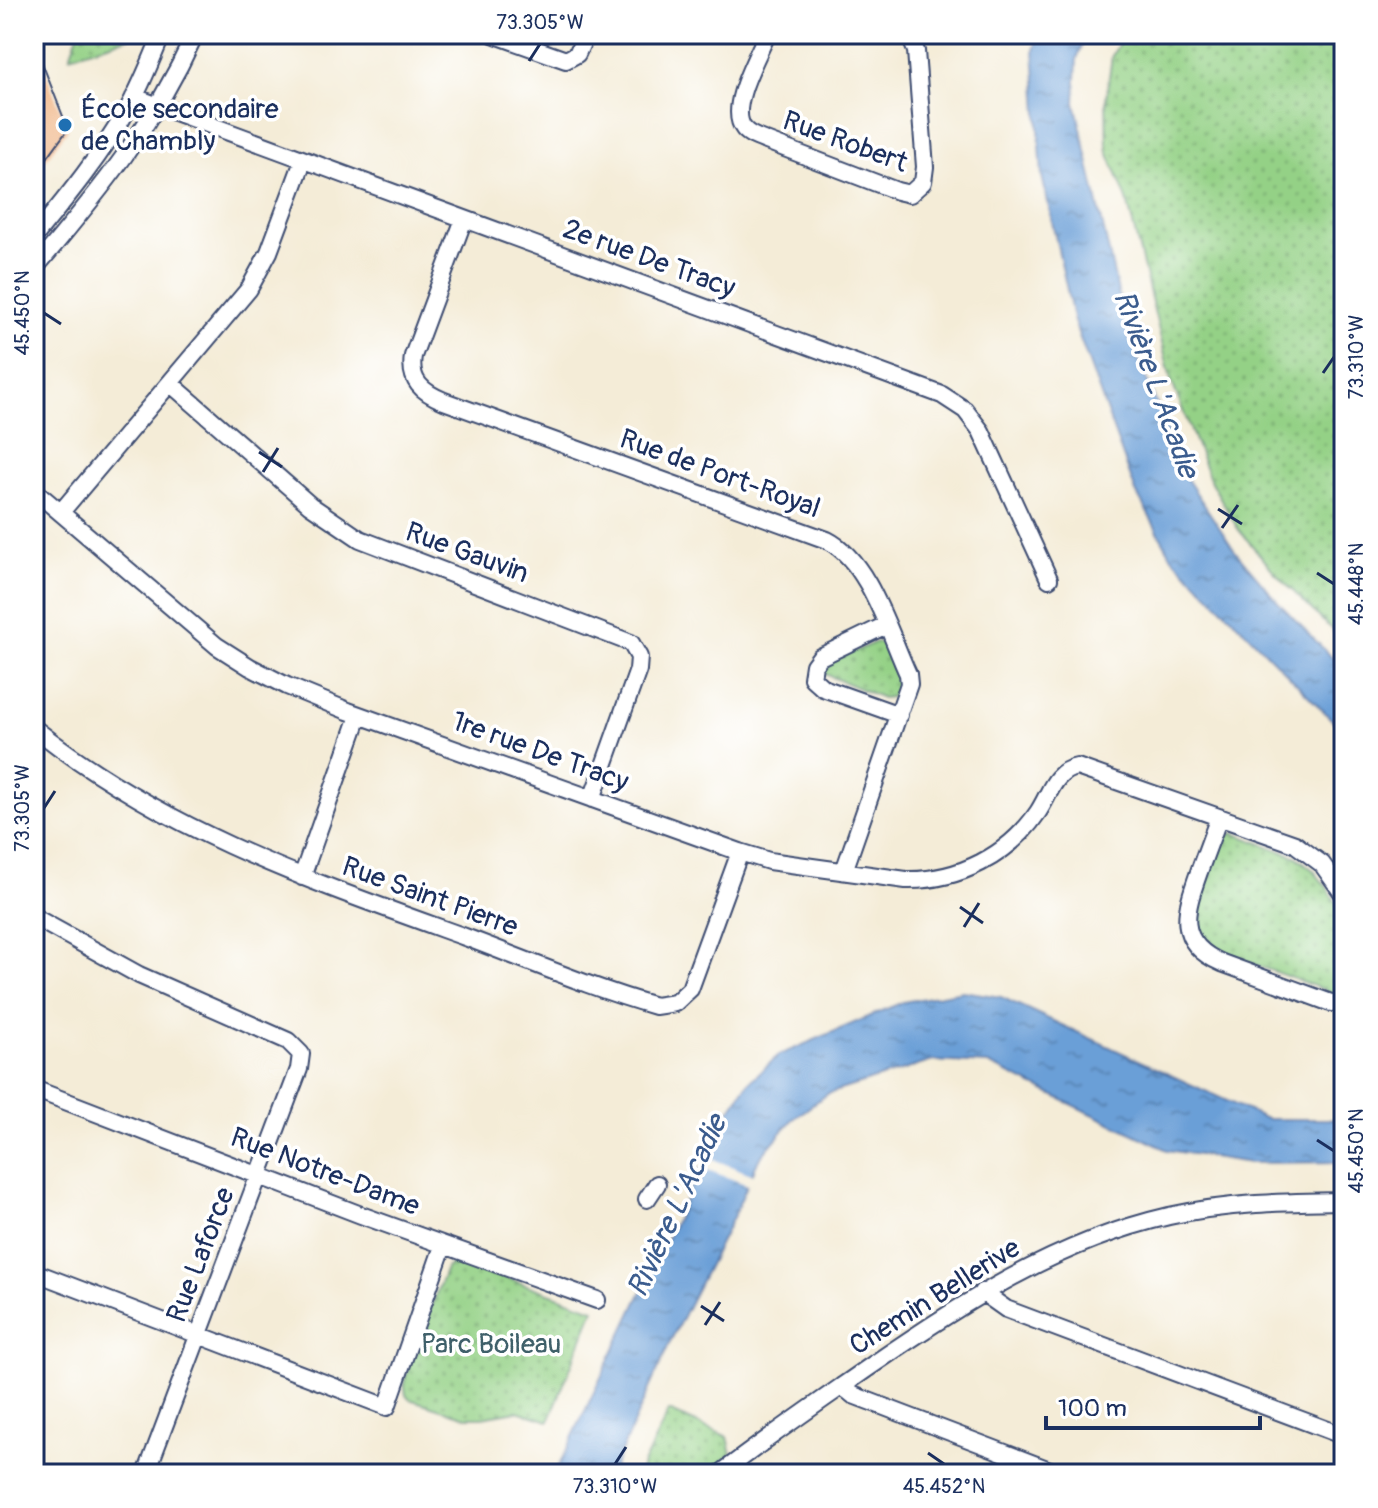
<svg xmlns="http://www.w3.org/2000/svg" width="1378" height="1508" font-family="Pangolin,sans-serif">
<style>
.green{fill:url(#green-dots);stroke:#588072;stroke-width:2}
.water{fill:url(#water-ripples);stroke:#42679a;stroke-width:2}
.pier{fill:#f4ecd7}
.building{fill:#efaf7c}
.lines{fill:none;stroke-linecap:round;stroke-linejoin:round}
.minor-casing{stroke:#3c4b70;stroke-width:20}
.minor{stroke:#fff;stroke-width:16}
.ticks{fill:none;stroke:#1b2f5e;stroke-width:3}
.poi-dot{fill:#1f6fb2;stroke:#fff;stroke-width:3}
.labels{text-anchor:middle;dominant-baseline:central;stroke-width:7;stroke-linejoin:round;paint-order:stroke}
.poi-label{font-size:28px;fill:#1b2f5e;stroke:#fff;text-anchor:start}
.street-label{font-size:28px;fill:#1b2f5e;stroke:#fff}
.park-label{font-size:28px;fill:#3f606a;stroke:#fff}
.water-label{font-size:30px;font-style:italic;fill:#3b5c8e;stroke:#fff}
.neatline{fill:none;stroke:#1b2f5e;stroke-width:3}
.ticks-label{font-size:20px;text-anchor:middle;fill:#1b2f5e}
</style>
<defs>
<pattern id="green-dots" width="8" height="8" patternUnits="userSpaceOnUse" patternTransform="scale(2)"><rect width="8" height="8" fill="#94d186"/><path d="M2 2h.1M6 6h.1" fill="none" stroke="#78aa71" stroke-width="1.8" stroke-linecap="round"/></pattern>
<pattern id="water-ripples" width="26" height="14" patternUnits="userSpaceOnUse" patternTransform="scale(2)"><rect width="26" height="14" fill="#6a9fd7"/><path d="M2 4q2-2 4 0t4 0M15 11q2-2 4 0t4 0" fill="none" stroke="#5682b2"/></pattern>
</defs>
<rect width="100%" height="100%" fill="#fff"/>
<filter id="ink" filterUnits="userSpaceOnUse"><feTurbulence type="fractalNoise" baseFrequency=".0125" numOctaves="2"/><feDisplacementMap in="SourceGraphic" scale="16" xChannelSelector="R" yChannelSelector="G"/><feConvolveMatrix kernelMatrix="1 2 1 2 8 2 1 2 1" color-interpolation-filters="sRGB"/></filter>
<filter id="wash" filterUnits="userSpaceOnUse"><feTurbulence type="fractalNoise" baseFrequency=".006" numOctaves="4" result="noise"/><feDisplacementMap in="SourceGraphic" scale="32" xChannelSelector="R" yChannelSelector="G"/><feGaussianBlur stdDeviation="1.8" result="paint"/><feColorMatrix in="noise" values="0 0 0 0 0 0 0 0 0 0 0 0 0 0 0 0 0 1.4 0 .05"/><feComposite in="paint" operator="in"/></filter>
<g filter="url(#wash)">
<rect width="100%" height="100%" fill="#f4ecd7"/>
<!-- green -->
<path class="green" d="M 78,34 L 140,34 L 70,56 Z
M 1124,34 L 1344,34 L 1344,642 L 1277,575 L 1238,529 L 1211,482 L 1171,380 L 1127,200 L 1107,149 L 1106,98 L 1112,56 Z
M 876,642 L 885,645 L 897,671 L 899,684 L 891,697 L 882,698 L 825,674 L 823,666 L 827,663 Z
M 1233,833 L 1297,857 L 1313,870 L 1329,890 L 1344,917 L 1344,992 L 1336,994 L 1228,955 L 1210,945 L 1202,937 L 1197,925 L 1197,906 L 1222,839 Z
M 456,1260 L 594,1309 L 549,1421 L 517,1411 L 482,1417 L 466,1417 L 409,1399 L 406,1395 L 404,1383 L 411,1359 L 446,1268 Z
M 669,1411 L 728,1437 L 732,1454 L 707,1474 L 638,1474 Z"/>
<!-- water -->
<path class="water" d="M 1039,34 L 1086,34 L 1077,59 L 1075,102 L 1126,328 L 1187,479 L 1235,551 L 1278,602 L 1344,670 L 1344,732 L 1172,557 L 1136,492 L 1074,322 L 1042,176 L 1034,50 Z
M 963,991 L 1001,997 L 1266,1119 L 1344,1119 L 1344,1162 L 1250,1163 L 1167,1150 L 988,1064 L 933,1061 L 827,1094 L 792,1120 L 759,1159 L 733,1217 L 670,1342 L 611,1474 L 555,1474 L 722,1123 L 748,1083 L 779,1055 L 903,1002 Z"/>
<!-- pier -->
<path class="pier" d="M 702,1155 L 756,1176 L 751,1186 L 697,1166 Z"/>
<g id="blocks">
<!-- building -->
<path class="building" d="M 34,34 L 43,34 L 37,50 L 68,129 L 34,176 Z"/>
</g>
</g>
<g filter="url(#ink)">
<use href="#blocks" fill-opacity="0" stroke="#3c4b70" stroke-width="2"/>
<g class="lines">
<defs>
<path id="minor" d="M 493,34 L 566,60 L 577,54 L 586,34
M 767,34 C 758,56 727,108 744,129 C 749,135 758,138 766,141 L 897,191 L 910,194 L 923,182 L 925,167 L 916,51 L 912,41 L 904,34
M 134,97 L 942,395 L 965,410 L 981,431 L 1049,579
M 464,219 L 413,356 C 409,381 422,392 444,401 L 827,540 C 869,561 889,633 908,674 L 909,684 L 844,871
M 34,237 C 68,196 102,154 129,107 C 142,84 152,58 162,34
M 34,269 C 100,191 152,128 195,34
M 170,383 L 310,505 L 360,539 L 631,643 L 639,657 L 638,670 L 592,799
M 34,490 L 217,646 L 250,667 L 287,686 L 348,711 L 740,852 L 769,861 L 906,880 C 959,881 1009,855 1038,812 C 1050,794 1054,771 1077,767 L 1295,844 L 1322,864 L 1344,895
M 61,512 L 249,289 L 269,252 L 303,161
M 886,625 L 820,657 L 814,665 L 812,678 L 823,688 L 899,715
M 34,728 C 166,832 310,881 465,937 C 527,960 591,988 655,1006 L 675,1003 L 690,989 L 740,852
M 1219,817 C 1213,834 1206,852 1200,869 C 1186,909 1173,942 1222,963 L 1331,1003 L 1344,1003
M 302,877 L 359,716
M 34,917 L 139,975 L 288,1041 L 301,1054 L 299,1069 L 146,1474
M 34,1089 L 361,1215 L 597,1300
M 647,1199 L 657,1184
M 34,1272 L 387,1407 L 443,1246
M 982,1292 L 1006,1309 L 1344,1436
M 842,1386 L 853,1395 L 1060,1474
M 720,1474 C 768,1437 818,1403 868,1368 C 962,1303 1056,1242 1169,1216 C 1227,1203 1285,1202 1344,1201"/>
</defs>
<!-- minor casing -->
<use href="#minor" class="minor-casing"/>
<!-- minor -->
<use href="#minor" class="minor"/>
</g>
</g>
<!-- ticks -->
<path class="ticks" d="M 529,61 L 540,44M 44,313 L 61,324M 1323,373 L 1334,357M 259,452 L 282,467M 263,472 L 278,448M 1218,509 L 1242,524M 1222,528 L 1238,505M 1317,573 L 1334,584M 44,808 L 55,791M 960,907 L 983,923M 964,927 L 979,903M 1317,1140 L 1334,1151M 701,1306 L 724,1321M 705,1325 L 720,1302M 928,1453 L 944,1464M 615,1464 L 626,1447"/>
<!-- markers -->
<circle class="poi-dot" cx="65" cy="125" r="8"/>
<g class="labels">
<!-- poi labels -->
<g class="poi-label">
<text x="81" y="109">École secondaire<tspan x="81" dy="32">de Chambly</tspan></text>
</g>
<!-- street labels -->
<g class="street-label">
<text transform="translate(845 142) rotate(20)">Rue Robert</text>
<text transform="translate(649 259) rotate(20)">2e rue De Tracy</text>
<text transform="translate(720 474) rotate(20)">Rue de Port-Royal</text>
<text transform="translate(467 553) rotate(20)">Rue Gauvin</text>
<text transform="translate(540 752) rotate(20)">1re rue De Tracy</text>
<text transform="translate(430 897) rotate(20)">Rue Saint Pierre</text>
<text transform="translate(325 1172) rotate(21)">Rue Notre-Dame</text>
<text transform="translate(201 1255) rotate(-69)">Rue Laforce</text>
<text transform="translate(935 1297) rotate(-32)">Chemin Bellerive</text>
</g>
<!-- park labels -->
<g class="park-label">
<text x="491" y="1344">Parc Boileau</text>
</g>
<!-- water labels -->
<g class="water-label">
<text transform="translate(1156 384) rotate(70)">Rivière L'Acadie</text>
<text transform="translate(677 1206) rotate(-65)">Rivière L'Acadie</text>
</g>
</g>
<!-- margin -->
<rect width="1378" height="1508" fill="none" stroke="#fff" stroke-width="88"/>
<!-- scale -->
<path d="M1046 1416v12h214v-12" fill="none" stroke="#1b2f5e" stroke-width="4"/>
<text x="1058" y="1416" font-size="24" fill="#1b2f5e" stroke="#ffffff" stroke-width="6" paint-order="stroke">100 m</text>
<rect x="44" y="44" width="1290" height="1420" class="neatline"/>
<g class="ticks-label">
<text x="540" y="29">73.305°W</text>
<text transform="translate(22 313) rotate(-90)" y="7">45.450°N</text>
<text transform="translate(1356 357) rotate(-90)" y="7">73.310°W</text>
<text transform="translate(1356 584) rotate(-90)" y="7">45.448°N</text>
<text transform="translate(22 808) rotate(-90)" y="7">73.305°W</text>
<text transform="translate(1356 1151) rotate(-90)" y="7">45.450°N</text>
<text x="615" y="1493">73.310°W</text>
<text x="944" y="1493">45.452°N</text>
</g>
</svg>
